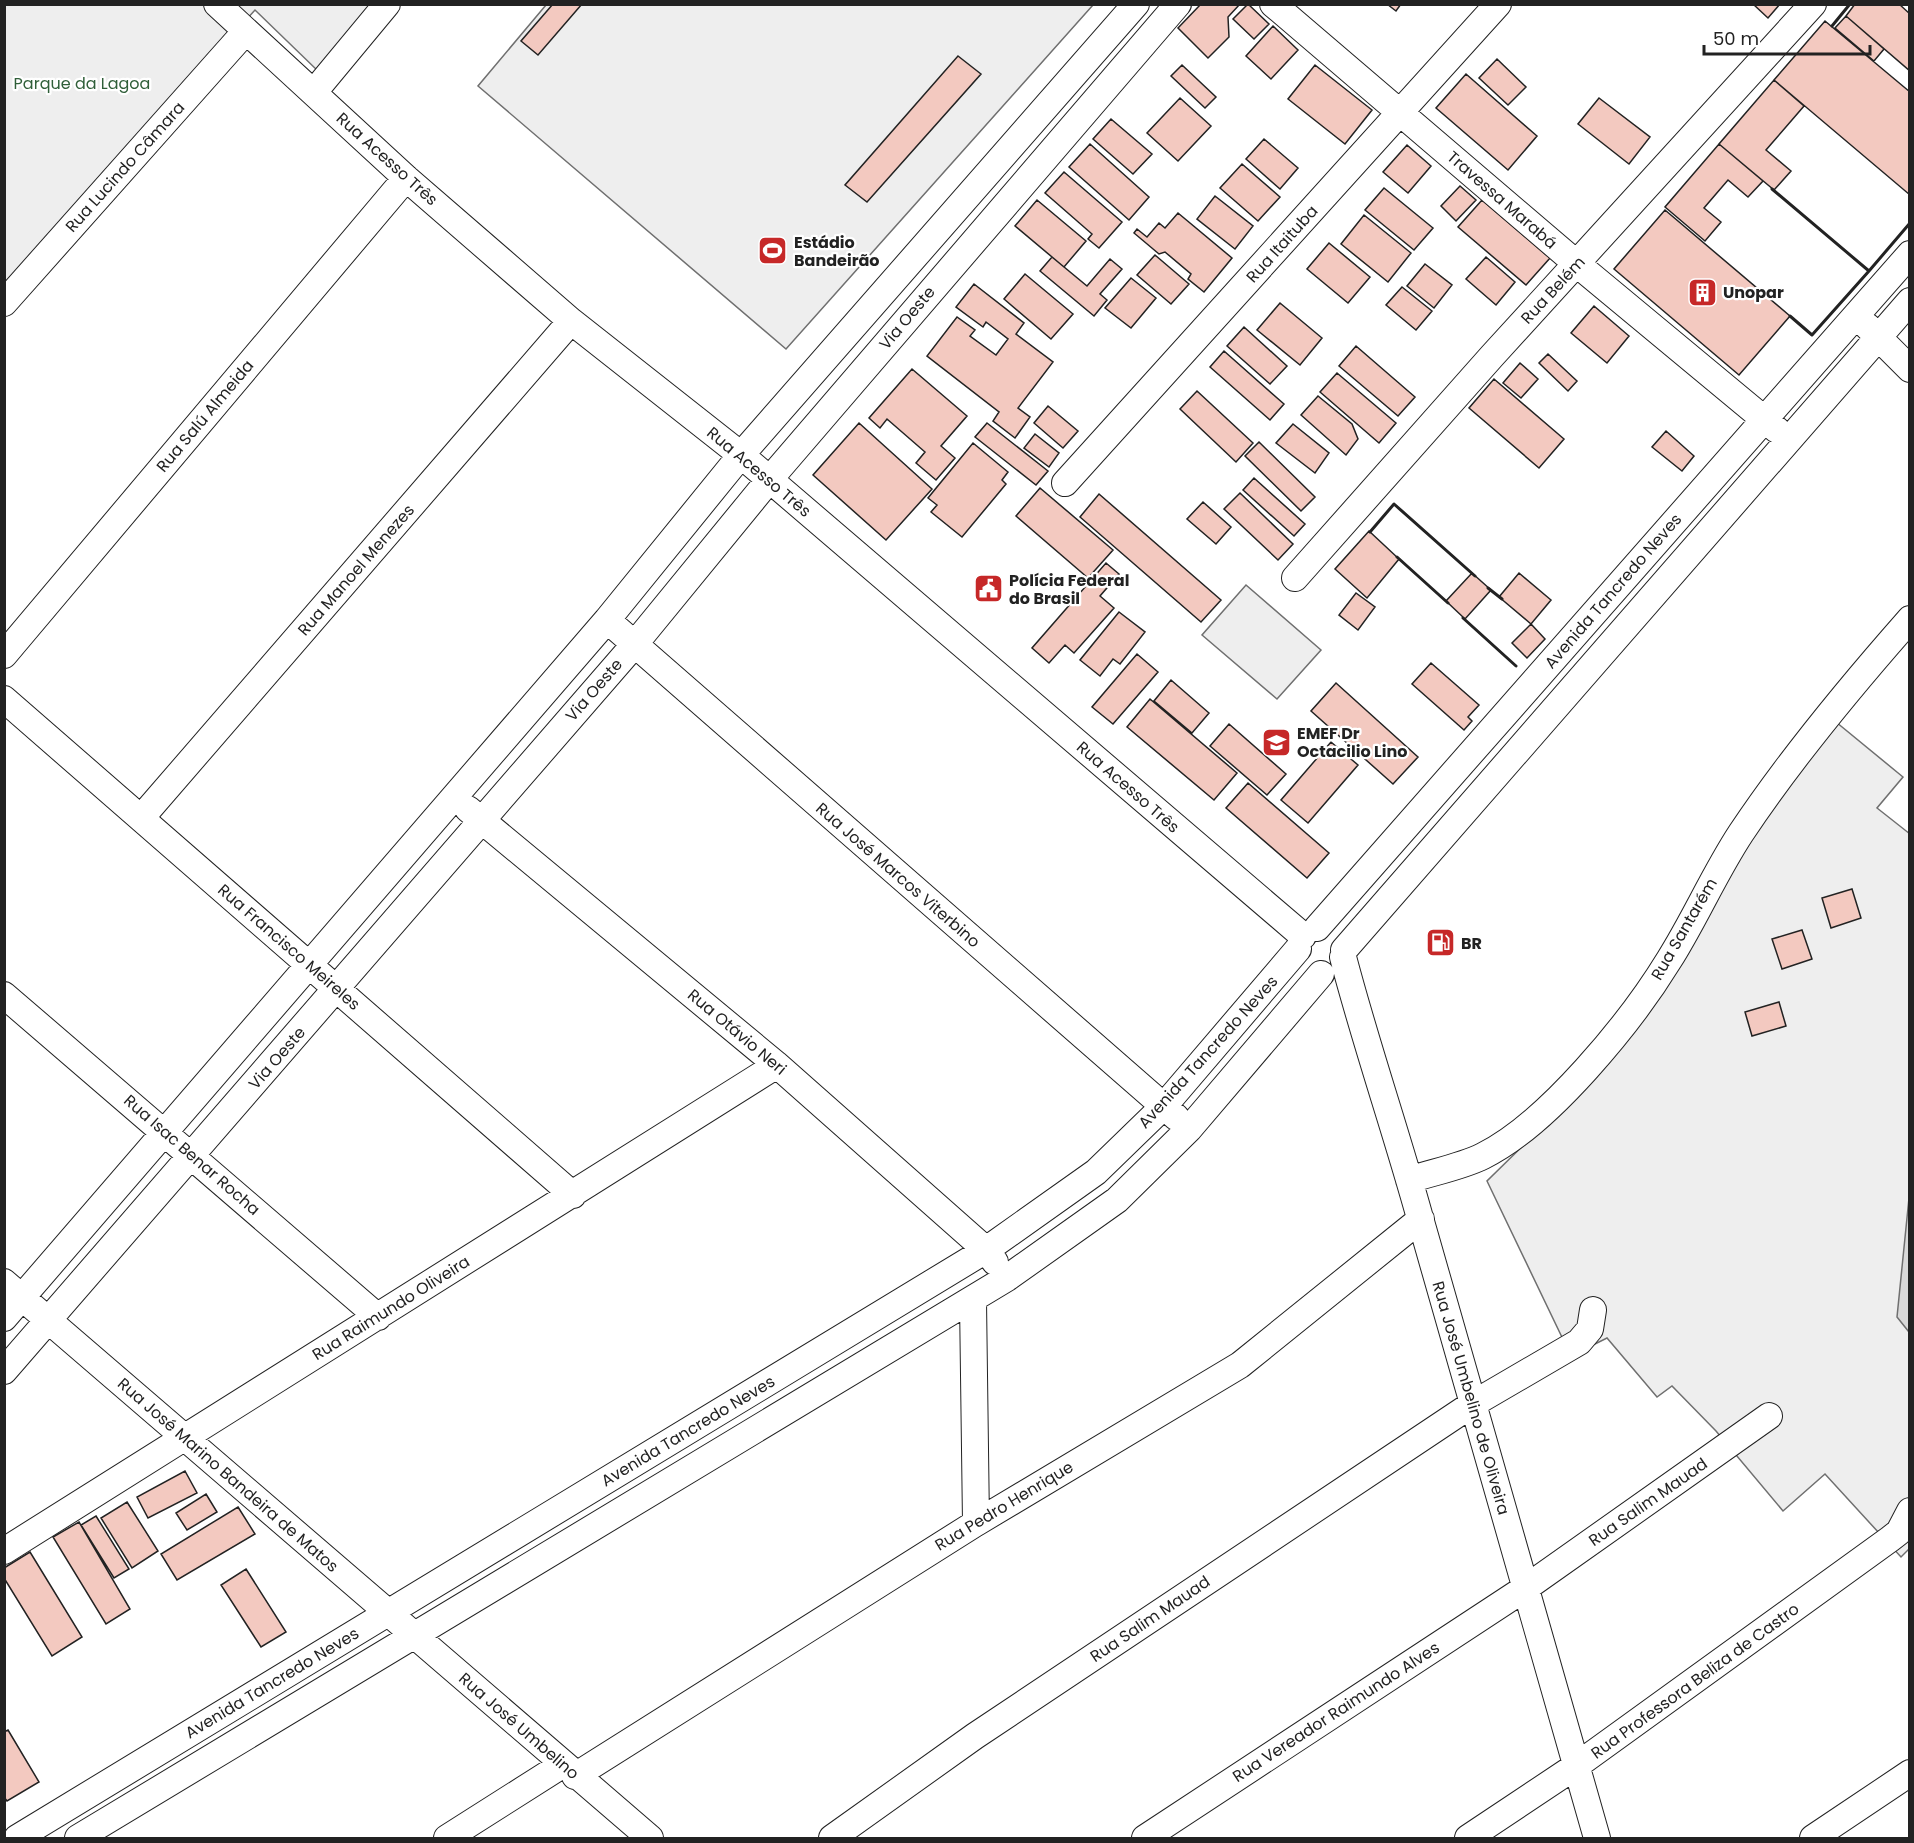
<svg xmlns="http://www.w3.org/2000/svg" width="1914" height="1843" font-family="Poppins,sans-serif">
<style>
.green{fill:#eee;stroke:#6f6f6f;stroke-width:1.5}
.water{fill:#d9d9d9;stroke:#6f6f6f;stroke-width:1.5}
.building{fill:#f3c9c0;stroke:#222;stroke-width:1.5}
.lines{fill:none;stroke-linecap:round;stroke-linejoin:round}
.minor-casing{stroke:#222;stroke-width:28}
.minor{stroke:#fff;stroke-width:26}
.wall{stroke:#222;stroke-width:3}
.labels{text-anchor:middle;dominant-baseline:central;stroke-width:4.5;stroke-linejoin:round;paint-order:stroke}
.park-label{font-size:16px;fill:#2f5e38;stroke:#fff}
.street-label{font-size:16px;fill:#222;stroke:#fff}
.poi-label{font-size:16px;font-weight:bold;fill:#222;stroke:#fff;text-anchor:start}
</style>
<rect width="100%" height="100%" fill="#fff"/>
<!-- green -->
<path class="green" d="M 4,5 L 377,5 L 319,72 L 255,10 L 5,283 Z
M 546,5 L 1093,5 L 786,349 L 478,86 Z
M 1246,585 L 1321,650 L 1277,699 L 1202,635 Z
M 1836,722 L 1903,777 L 1877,808 L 1910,834 L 1909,1549 L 1901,1557 L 1825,1474 L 1783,1511 L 1716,1431 L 1672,1386 L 1657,1397 L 1607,1338 L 1571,1356 L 1487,1181 L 1589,1081 L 1741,844 Z"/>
<!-- water -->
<path class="water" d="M 1909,1198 L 1909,1332 L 1897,1317 Z"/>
<!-- building -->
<path class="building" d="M 553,4 L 582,4 L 538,55 L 521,41 Z
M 1201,4 L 1240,4 L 1228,17 L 1229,37 L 1208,58 L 1178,28 Z
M 1248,4 L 1269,24 L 1254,39 L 1233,19 Z
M 1387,4 L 1401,4 L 1396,11 Z
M 1753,4 L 1780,4 L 1768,18 Z
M 1855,4 L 1899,4 L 1910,14 L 1910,71 L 1846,16 Z
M 1846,16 L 1884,49 L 1874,61 L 1835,28 Z
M 1825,21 L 1910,92 L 1910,195 L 1774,80 Z
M 1273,26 L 1298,50 L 1271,79 L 1246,56 Z
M 958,56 L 981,74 L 867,202 L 845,185 Z
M 1497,59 L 1526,87 L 1508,105 L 1479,78 Z
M 1182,65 L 1216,97 L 1205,108 L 1171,76 Z
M 1315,65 L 1372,110 L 1345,144 L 1288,99 Z
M 1466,74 L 1537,136 L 1508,170 L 1436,108 Z
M 1774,80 L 1804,106 L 1766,150 L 1791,171 L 1774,190 L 1719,144 Z
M 1180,98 L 1211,126 L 1178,161 L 1147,133 Z
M 1599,98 L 1650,137 L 1629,164 L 1578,124 Z
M 1111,119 L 1152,154 L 1133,174 L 1093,139 Z
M 1264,139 L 1298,168 L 1280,189 L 1246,159 Z
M 1090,144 L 1149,197 L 1129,220 L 1069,167 Z
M 1719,144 L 1763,181 L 1748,197 L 1728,180 L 1704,208 L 1721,222 L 1705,241 L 1665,207 Z
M 1407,145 L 1431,166 L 1408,193 L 1383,172 Z
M 1242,164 L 1280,197 L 1258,221 L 1220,188 Z
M 1064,172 L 1122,222 L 1099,248 L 1088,239 L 1092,234 L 1045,193 Z
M 1460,186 L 1476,200 L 1456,221 L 1441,206 Z
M 1384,188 L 1433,228 L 1414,250 L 1365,210 Z
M 1215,196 L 1253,226 L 1235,249 L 1197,219 Z
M 1037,200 L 1086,241 L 1064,267 L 1015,226 Z
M 1482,200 L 1550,258 L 1526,285 L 1458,227 Z
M 1665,210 L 1790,316 L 1739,375 L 1614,269 Z
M 1178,213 L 1232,258 L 1204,292 L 1188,279 L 1191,274 L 1165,252 L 1159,254 L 1134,233 L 1137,229 L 1147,237 L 1159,223 L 1165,228 Z
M 1364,215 L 1411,253 L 1388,282 L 1341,244 Z
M 1329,243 L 1370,277 L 1348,303 L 1307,269 Z
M 1155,255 L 1189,284 L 1171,304 L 1137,275 Z
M 1052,257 L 1087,286 L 1110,259 L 1122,269 L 1100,294 L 1107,300 L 1094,316 L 1040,271 Z
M 1486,257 L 1515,282 L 1496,305 L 1466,279 Z
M 1425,264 L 1452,285 L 1434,308 L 1407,286 Z
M 1025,274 L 1073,314 L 1051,339 L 1004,299 Z
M 1131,278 L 1156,298 L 1131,328 L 1105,308 Z
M 974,284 L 1024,323 L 1016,334 L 1053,362 L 1018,408 L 1030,417 L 1015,438 L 993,421 L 999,412 L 927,356 L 957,317 L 975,330 L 970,336 L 996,355 L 1008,339 L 986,322 L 983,327 L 956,307 Z
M 1402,287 L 1432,311 L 1416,330 L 1386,305 Z
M 1280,303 L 1322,338 L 1300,365 L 1257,330 Z
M 1594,306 L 1629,336 L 1607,363 L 1571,333 Z
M 1244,327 L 1287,366 L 1270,384 L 1227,346 Z
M 1356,346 L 1415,397 L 1398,416 L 1339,366 Z
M 1224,351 L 1284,404 L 1270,420 L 1210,367 Z
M 1548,354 L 1577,381 L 1568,391 L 1539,363 Z
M 1520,363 L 1538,379 L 1521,398 L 1503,383 Z
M 912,369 L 967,416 L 941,446 L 955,458 L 936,480 L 916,463 L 925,452 L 887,419 L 880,428 L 869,418 Z
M 1337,373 L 1396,423 L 1379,443 L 1320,392 Z
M 1494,379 L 1564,439 L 1539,468 L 1469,408 Z
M 1197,391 L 1253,443 L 1236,462 L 1180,409 Z
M 1318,396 L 1352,424 L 1358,439 L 1346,455 L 1301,415 Z
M 1048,406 L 1078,431 L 1063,448 L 1034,423 Z
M 859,423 L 932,489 L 886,540 L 813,475 Z
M 987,423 L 1048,471 L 1036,485 L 975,437 Z
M 1293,424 L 1329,453 L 1315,473 L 1276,443 Z
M 1666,431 L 1694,456 L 1682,471 L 1652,447 Z
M 1035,434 L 1059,453 L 1049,467 L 1024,448 Z
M 1259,442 L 1315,497 L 1301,511 L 1245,456 Z
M 973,443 L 1008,472 L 1002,480 L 1006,484 L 962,537 L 931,512 L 937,505 L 928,498 Z
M 1254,478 L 1305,524 L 1294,536 L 1243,490 Z
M 1040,488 L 1113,550 L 1088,578 L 1016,516 Z
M 1240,493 L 1293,544 L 1278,560 L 1224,509 Z
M 1099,494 L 1221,600 L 1201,622 L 1080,517 Z
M 1203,502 L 1231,527 L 1216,544 L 1187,519 Z
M 1369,531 L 1399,559 L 1367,598 L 1335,569 Z
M 1106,563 L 1119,574 L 1100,596 L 1114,608 L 1074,653 L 1065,645 L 1049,663 L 1032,648 Z
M 1472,573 L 1491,590 L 1465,619 L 1446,601 Z
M 1519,573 L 1551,600 L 1531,624 L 1499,597 Z
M 1356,593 L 1375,607 L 1358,630 L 1339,615 Z
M 1119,612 L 1145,632 L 1120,664 L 1113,659 L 1100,676 L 1080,660 Z
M 1531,624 L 1545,639 L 1527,658 L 1512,643 Z
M 1137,654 L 1158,672 L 1113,724 L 1092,707 Z
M 1431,663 L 1479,705 L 1468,717 L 1472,721 L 1464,730 L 1412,684 Z
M 1171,680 L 1209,713 L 1192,733 L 1154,701 Z
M 1336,683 L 1418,757 L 1393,784 L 1311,711 Z
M 1150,699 L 1237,773 L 1214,800 L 1127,727 Z
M 1229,724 L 1286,774 L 1267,795 L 1210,746 Z
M 1331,742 L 1358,765 L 1308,823 L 1281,800 Z
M 1248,783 L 1329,853 L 1307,878 L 1226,808 Z
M 1852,889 L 1861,918 L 1831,928 L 1822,898 Z
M 1802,930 L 1812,959 L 1782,969 L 1772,939 Z
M 1779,1002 L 1786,1026 L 1752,1036 L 1745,1012 Z
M 185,1471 L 197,1493 L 148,1518 L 137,1497 Z
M 206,1494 L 217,1512 L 187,1530 L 176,1513 Z
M 127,1502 L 158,1551 L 132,1568 L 101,1518 Z
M 238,1507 L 255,1534 L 177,1580 L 161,1554 Z
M 96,1516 L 129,1569 L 114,1578 L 81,1525 Z
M 79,1522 L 130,1609 L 106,1624 L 53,1537 Z
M 30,1552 L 82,1637 L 52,1656 L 4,1578 L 4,1568 Z
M 246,1569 L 286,1632 L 261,1647 L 221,1585 Z
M 8,1730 L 39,1782 L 7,1801 L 4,1797 L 4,1732 Z"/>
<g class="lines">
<defs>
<path id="minor" d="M 217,4 L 406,178 L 571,321 L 741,455 L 1303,936
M 1273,4 L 1577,264 L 1777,430
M 314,92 L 387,4
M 4,303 L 246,31
M 1867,326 L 1910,369
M 1065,483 L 1498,4
M 1295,578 L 1492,356 L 1813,4
M 607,620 L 1176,1117
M 4,655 L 406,178
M 4,699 L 573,1195
M 468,809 L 777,1065 L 986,1250 L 995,1262
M 141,818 L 571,321
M 1317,928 L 1910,254
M 1344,950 L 1910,301
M 1343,957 C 1366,1045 1396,1131 1420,1218 C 1479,1425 1538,1632 1597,1838
M 4,995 L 378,1317
M 1409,1180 C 1433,1172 1461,1167 1483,1156 C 1548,1124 1631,1022 1669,960 C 1695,919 1714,874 1741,833 C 1791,758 1850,687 1910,619
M 4,1282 L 650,1838
M 973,1301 L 976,1523
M 4,1318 L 607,620 L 741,455 L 1136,4
M 4,1371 L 634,645 L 769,480 L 1178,4
M 4,1551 L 777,1065
M 575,1776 L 976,1523 L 1240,1365 L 1421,1219
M 17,1838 L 986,1250 L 1096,1172 L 1164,1106 L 1298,949
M 78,1838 L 1007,1278 L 1117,1200 L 1189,1129 L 1321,974
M 447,1838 L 562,1765
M 832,1838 L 975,1736 L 1471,1405 L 1579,1342 L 1590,1329 L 1593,1310
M 1145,1838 L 1527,1587 L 1769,1416
M 1468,1838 L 1576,1766 L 1890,1539 L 1899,1532 L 1910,1511
M 1813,1838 L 1910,1773"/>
</defs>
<!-- minor casing -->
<use href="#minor" class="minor-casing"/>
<!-- minor -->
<use href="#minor" class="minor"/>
<!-- wall -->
<path class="wall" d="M 1832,26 L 1850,4
M 1772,189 L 1869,271 L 1910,223
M 1790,316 L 1812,335 L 1869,271
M 1370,532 L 1394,504 L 1475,576
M 1397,557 L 1448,603
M 1488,588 L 1502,599
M 1463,618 L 1516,666"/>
</g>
<!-- icons -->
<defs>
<symbol id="stadium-square" viewBox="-11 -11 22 22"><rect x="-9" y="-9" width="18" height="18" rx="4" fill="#c62828" stroke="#fff"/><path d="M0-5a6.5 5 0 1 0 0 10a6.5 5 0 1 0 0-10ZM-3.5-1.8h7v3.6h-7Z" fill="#fff"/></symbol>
<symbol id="building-square" viewBox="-11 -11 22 22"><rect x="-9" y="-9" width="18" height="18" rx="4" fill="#c62828" stroke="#fff"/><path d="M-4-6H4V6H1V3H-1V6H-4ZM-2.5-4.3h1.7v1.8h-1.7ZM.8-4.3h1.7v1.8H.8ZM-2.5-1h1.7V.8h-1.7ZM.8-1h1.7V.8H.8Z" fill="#fff"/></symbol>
<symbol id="civic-square" viewBox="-11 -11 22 22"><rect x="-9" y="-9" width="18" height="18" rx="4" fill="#c62828" stroke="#fff"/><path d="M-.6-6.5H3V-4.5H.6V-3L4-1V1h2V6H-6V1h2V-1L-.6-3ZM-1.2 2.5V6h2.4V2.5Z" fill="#fff"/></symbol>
<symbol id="school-square" viewBox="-11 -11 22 22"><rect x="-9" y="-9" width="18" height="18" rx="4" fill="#c62828" stroke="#fff"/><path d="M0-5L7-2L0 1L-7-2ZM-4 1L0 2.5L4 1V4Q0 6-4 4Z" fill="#fff"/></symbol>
<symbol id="fuel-square" viewBox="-11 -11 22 22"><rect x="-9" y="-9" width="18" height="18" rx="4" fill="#c62828" stroke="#fff"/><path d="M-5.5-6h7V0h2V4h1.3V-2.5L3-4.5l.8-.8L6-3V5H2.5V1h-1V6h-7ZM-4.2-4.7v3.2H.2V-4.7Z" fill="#fff"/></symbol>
</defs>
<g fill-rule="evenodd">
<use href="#stadium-square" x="756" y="234" width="33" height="33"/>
<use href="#building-square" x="1686" y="276" width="33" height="33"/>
<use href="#civic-square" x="972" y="572" width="33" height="33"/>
<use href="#school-square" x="1260" y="726" width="33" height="33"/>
<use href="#fuel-square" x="1424" y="926" width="33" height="33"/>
</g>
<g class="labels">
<!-- park labels -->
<g class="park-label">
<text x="82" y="83">Parque da Lagoa</text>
</g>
<!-- street labels -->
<g class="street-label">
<text transform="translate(387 159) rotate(42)">Rua Acesso Três</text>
<text transform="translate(125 167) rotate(-48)">Rua Lucindo Câmara</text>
<text transform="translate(1502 200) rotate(41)">Travessa Marabá</text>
<text transform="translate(1282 244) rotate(-48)">Rua Itaituba</text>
<text transform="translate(1553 290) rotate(-47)">Rua Belém</text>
<text transform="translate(907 318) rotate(-50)">Via Oeste</text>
<text transform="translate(205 416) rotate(-50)">Rua Salú Almeida</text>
<text transform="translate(759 472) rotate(40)">Rua Acesso Três</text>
<text transform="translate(356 570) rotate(-49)">Rua Manoel Menezes</text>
<text transform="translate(1613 591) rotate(-49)">Avenida Tancredo Neves</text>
<text transform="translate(594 690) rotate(-49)">Via Oeste</text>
<text transform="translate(1128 787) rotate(41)">Rua Acesso Três</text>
<text transform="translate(898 875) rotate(41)">Rua José Marcos Viterbino</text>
<text transform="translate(1684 929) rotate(-60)">Rua Santarém</text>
<text transform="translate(289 947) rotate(41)">Rua Francisco Meireles</text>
<text transform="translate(737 1032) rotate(40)">Rua Otávio Neri</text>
<text transform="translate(1208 1052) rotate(-48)">Avenida Tancredo Neves</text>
<text transform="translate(277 1058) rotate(-49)">Via Oeste</text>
<text transform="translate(192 1155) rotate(41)">Rua Isac Benar Rocha</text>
<text transform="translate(391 1308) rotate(-32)">Rua Raimundo Oliveira</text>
<text transform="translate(1471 1398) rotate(74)">Rua José Umbelino de Oliveira</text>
<text transform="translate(688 1431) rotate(-31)">Avenida Tancredo Neves</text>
<text transform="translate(228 1475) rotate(41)">Rua José Marino Bandeira de Matos</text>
<text transform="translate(1648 1502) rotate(-35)">Rua Salim Mauad</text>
<text transform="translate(1004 1506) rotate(-31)">Rua Pedro Henrique</text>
<text transform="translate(1150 1619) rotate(-34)">Rua Salim Mauad</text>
<text transform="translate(1695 1681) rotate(-36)">Rua Professora Beliza de Castro</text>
<text transform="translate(272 1683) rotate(-31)">Avenida Tancredo Neves</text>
<text transform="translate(1336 1712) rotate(-33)">Rua Vereador Raimundo Alves</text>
<text transform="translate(519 1726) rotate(41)">Rua José Umbelino</text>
</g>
<!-- poi labels -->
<g class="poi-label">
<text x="794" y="242">Estádio<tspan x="794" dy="18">Bandeirão</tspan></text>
<text x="1723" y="292">Unopar</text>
<text x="1009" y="580">Polícia Federal<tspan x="1009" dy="18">do Brasil</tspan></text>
<text x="1297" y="733">EMEF Dr<tspan x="1297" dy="18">Octacilio Lino</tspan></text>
<text x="1461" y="943">BR</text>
</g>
</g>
<!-- border -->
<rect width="1914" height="1843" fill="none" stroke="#222222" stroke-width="12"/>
<!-- scale -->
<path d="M1704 45v9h166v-9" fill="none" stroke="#222222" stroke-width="3"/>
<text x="1713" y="45" font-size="18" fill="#222222" stroke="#ffffff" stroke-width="4.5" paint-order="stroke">50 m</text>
</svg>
